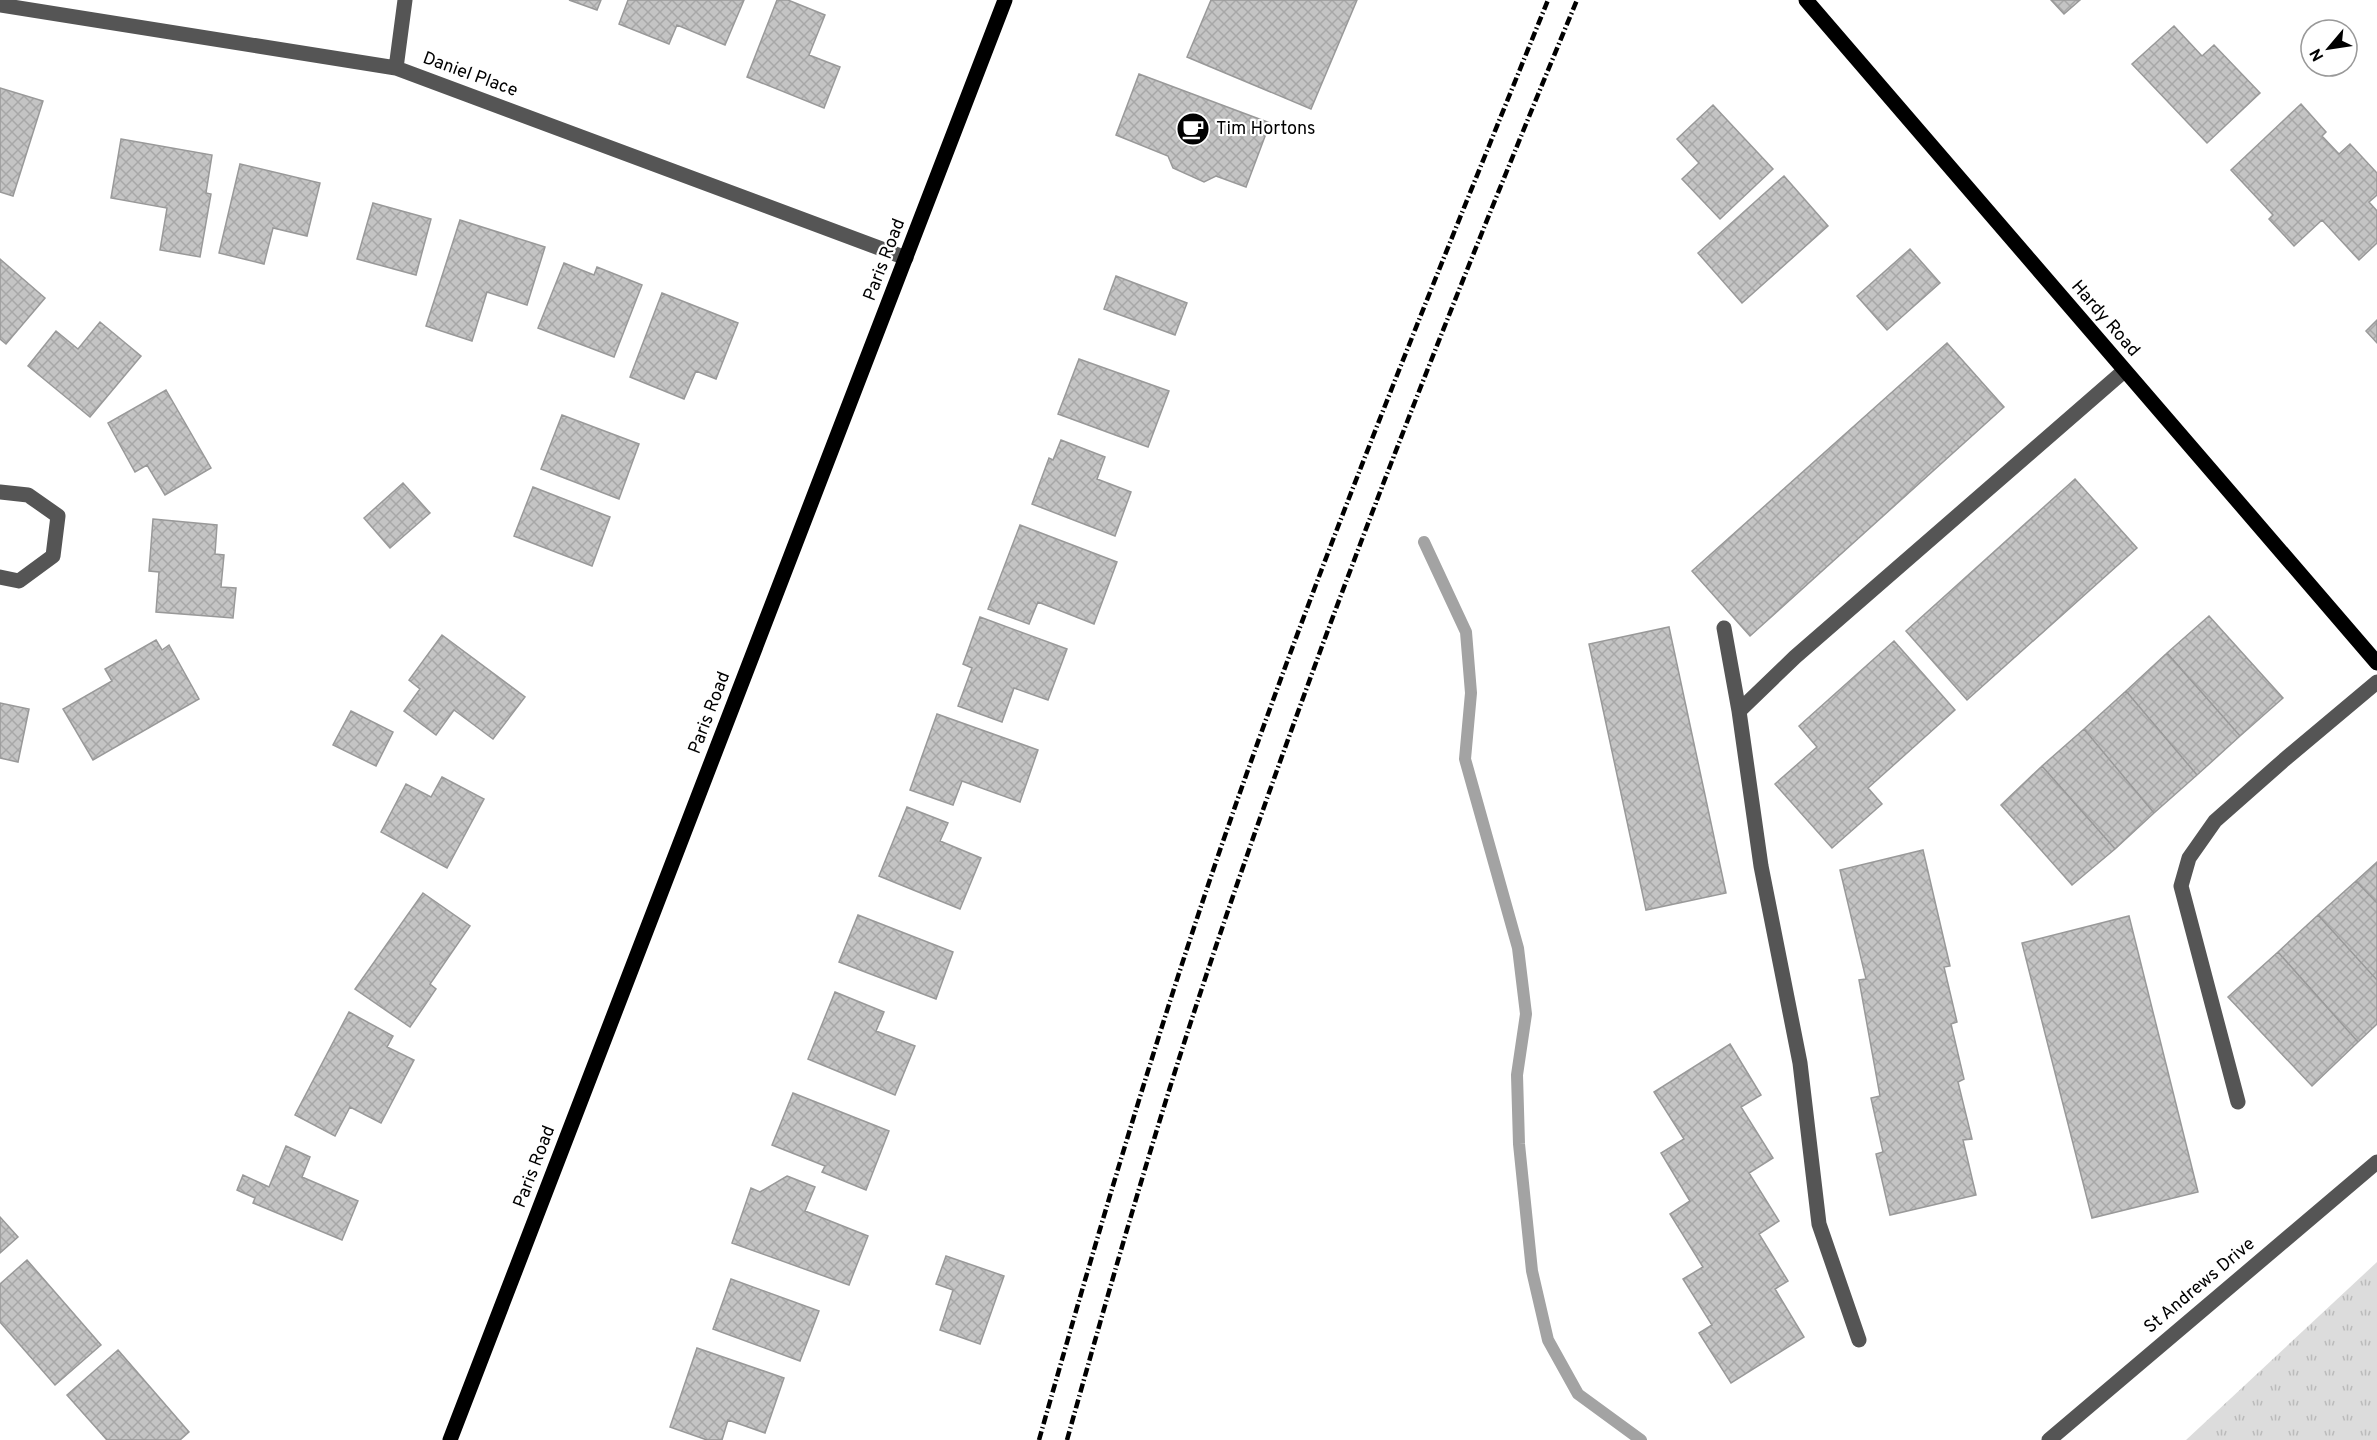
<svg xmlns="http://www.w3.org/2000/svg" width="2377" height="1440" font-family="Overpass,sans-serif">
<style>
.grass{fill:url(#grass-tufts)}
.lines{fill:none;stroke-linecap:round;stroke-linejoin:round}
.stream{stroke:#a3a3a3;stroke-width:12}
.building{fill:url(#building-cross-hatch);stroke:#999;stroke-width:1.5}
.minor{stroke:#555;stroke-width:15}
.major{stroke:#000;stroke-width:15}
.rail{stroke:#000;stroke-width:4.5;stroke-dasharray:9 3 1.5 3;stroke-linecap:butt}
.labels{text-anchor:middle;dominant-baseline:central;stroke-width:4.5;stroke-linejoin:round;paint-order:stroke}
.street-label{font-size:18px;fill:#000;stroke:#fff}
.poi-label{font-size:18px;fill:#000;stroke:#fff;text-anchor:start}
</style>
<defs>
<pattern id="grass-tufts" width="24" height="20" patternUnits="userSpaceOnUse" patternTransform="scale(1.5)"><rect width="24" height="20" fill="#dcdcdc"/><path d="M3 7l-1-3M5 7V3M7 7l1-3M15 17l-1-3M17 17v-4M19 17l1-3" fill="none" stroke="#bbb"/></pattern>
<pattern id="building-cross-hatch" width="8" height="8" patternUnits="userSpaceOnUse" patternTransform="scale(1.5)"><rect width="8" height="8" fill="#c4c4c4"/><path d="M0 0l8 8M0 8l8-8" fill="none" stroke="#a7a7a7"/></pattern>
</defs>
<rect width="100%" height="100%" fill="#fff"/>
<!-- grass -->
<path class="grass" d="M 2377,1262 L 2377,1440 L 2186,1440 Z"/>
<g class="lines">
<!-- stream -->
<path class="stream" d="M 1424,542 L 1466,632 L 1471,693 L 1465,759 L 1518,948 L 1526,1014 L 1517,1075 L 1519,1144 L 1532,1271 L 1548,1340 L 1578,1394 L 1641,1440"/>
</g>
<!-- building -->
<path class="building" d="M 569,0 L 601,0 L 597,10 Z
M 628,0 L 744,0 L 725,45 L 677,25 L 669,44 L 619,24 Z
M 777,0 L 788,0 L 825,15 L 809,55 L 840,67 L 824,108 L 747,77 Z
M 1211,0 L 1357,0 L 1311,109 L 1187,57 Z
M 2051,0 L 2080,0 L 2064,14 Z
M 2174,26 L 2202,56 L 2214,45 L 2260,93 L 2207,143 L 2132,64 Z
M 1139,74 L 1270,123 L 1246,187 L 1216,176 L 1204,182 L 1173,168 L 1168,156 L 1116,135 Z
M 0,88 L 43,101 L 13,196 L 0,192 Z
M 2301,104 L 2326,132 L 2322,136 L 2339,154 L 2350,144 L 2377,173 L 2377,195 L 2369,202 L 2377,211 L 2377,243 L 2359,260 L 2322,220 L 2294,246 L 2269,219 L 2273,215 L 2231,170 Z
M 1713,105 L 1773,169 L 1720,219 L 1682,179 L 1699,163 L 1677,139 Z
M 121,139 L 212,155 L 206,193 L 211,194 L 200,257 L 160,250 L 167,208 L 111,198 Z
M 240,164 L 320,183 L 307,236 L 273,228 L 264,264 L 219,253 Z
M 1784,176 L 1828,226 L 1742,303 L 1698,253 Z
M 373,203 L 431,219 L 416,275 L 357,259 Z
M 460,220 L 545,247 L 527,305 L 487,292 L 472,341 L 426,326 Z
M 1910,249 L 1940,283 L 1887,330 L 1857,296 Z
M 0,259 L 45,298 L 6,344 L 0,339 Z
M 564,263 L 594,275 L 597,267 L 642,285 L 614,357 L 538,328 Z
M 1116,276 L 1187,303 L 1175,335 L 1104,309 Z
M 662,293 L 738,323 L 716,379 L 696,371 L 684,399 L 630,377 Z
M 2377,320 L 2377,343 L 2366,331 Z
M 100,322 L 141,356 L 90,417 L 28,366 L 56,331 L 78,349 Z
M 1947,343 L 2004,407 L 1750,636 L 1692,571 Z
M 1079,359 L 1169,391 L 1148,447 L 1058,414 Z
M 166,390 L 211,468 L 165,495 L 147,465 L 135,472 L 108,423 Z
M 562,415 L 639,444 L 619,499 L 541,469 Z
M 1061,440 L 1105,457 L 1097,479 L 1131,492 L 1115,536 L 1032,504 L 1049,458 L 1053,460 Z
M 2075,479 L 2137,548 L 1967,700 L 1906,631 Z
M 403,483 L 430,513 L 390,548 L 364,518 Z
M 533,487 L 610,517 L 592,566 L 514,536 Z
M 153,519 L 217,525 L 215,554 L 224,555 L 221,587 L 236,588 L 233,618 L 156,612 L 159,572 L 149,571 Z
M 1020,525 L 1117,562 L 1094,624 L 1038,602 L 1029,624 L 988,609 Z
M 2209,616 L 2283,698 L 2240,736 L 2167,653 Z
M 980,617 L 1067,649 L 1048,700 L 1014,688 L 1002,722 L 958,706 L 972,668 L 963,664 Z
M 1669,627 L 1726,893 L 1646,910 L 1589,644 Z
M 442,635 L 525,697 L 493,739 L 454,710 L 436,735 L 404,711 L 420,689 L 409,680 Z
M 156,640 L 162,650 L 169,645 L 199,699 L 93,760 L 63,709 L 112,681 L 105,669 Z
M 1894,641 L 1955,710 L 1868,788 L 1882,804 L 1832,848 L 1775,784 L 1817,747 L 1799,726 Z
M 2167,653 L 2240,736 L 2197,775 L 2126,691 Z
M 2126,691 L 2197,775 L 2154,813 L 2084,729 Z
M 0,703 L 29,709 L 18,762 L 0,758 Z
M 351,711 L 393,732 L 376,766 L 333,745 Z
M 937,714 L 1038,750 L 1020,802 L 962,781 L 953,805 L 910,790 Z
M 2084,729 L 2154,813 L 2115,849 L 2042,766 Z
M 2042,766 L 2115,849 L 2072,885 L 2001,805 Z
M 442,777 L 484,799 L 447,868 L 381,832 L 406,784 L 431,797 Z
M 907,807 L 948,823 L 940,841 L 981,858 L 960,909 L 879,876 Z
M 1923,850 L 1950,966 L 1944,967 L 1957,1022 L 1951,1024 L 1964,1079 L 1958,1082 L 1972,1139 L 1963,1140 L 1976,1195 L 1890,1215 L 1876,1154 L 1883,1152 L 1871,1098 L 1880,1096 L 1859,980 L 1866,979 L 1840,870 Z
M 2377,862 L 2377,903 L 2356,881 Z
M 2356,881 L 2377,903 L 2377,980 L 2318,915 Z
M 423,893 L 470,926 L 430,984 L 436,989 L 410,1027 L 355,989 Z
M 858,915 L 953,952 L 936,999 L 839,962 Z
M 2318,915 L 2377,980 L 2377,1024 L 2358,1042 L 2278,952 Z
M 2129,916 L 2198,1192 L 2092,1218 L 2022,943 Z
M 2278,952 L 2358,1042 L 2312,1086 L 2228,997 Z
M 835,992 L 884,1012 L 876,1031 L 915,1046 L 895,1095 L 808,1059 Z
M 349,1012 L 393,1036 L 387,1047 L 414,1060 L 381,1123 L 350,1107 L 335,1136 L 295,1115 Z
M 1730,1044 L 1761,1095 L 1741,1107 L 1773,1158 L 1749,1173 L 1779,1221 L 1759,1234 L 1788,1281 L 1775,1289 L 1804,1337 L 1731,1383 L 1699,1333 L 1712,1325 L 1683,1279 L 1703,1267 L 1670,1214 L 1690,1201 L 1661,1153 L 1684,1139 L 1654,1092 Z
M 793,1093 L 889,1131 L 866,1190 L 822,1172 L 825,1166 L 772,1145 Z
M 286,1146 L 310,1157 L 302,1177 L 358,1201 L 342,1240 L 253,1203 L 255,1198 L 237,1190 L 243,1175 L 269,1187 Z
M 787,1176 L 815,1187 L 805,1211 L 868,1236 L 849,1285 L 732,1243 L 751,1188 L 760,1192 Z
M 0,1217 L 18,1237 L 0,1253 Z
M 946,1256 L 1004,1276 L 980,1344 L 940,1330 L 953,1290 L 936,1284 Z
M 27,1260 L 101,1345 L 55,1385 L 0,1322 L 0,1284 Z
M 731,1279 L 819,1311 L 800,1361 L 713,1329 Z
M 697,1348 L 784,1378 L 765,1433 L 728,1420 L 722,1440 L 707,1440 L 670,1427 Z
M 118,1350 L 189,1432 L 180,1440 L 107,1440 L 67,1395 Z"/>
<g class="lines">
<!-- minor -->
<path class="minor" d="M 0,5 L 396,68 L 906,258
M 396,68 L 405,0
M 0,492 L 28,495 L 58,516 L 53,556 L 19,581 L 0,577
M 1724,628 L 1739,711 L 1761,866 L 1800,1063 L 1819,1224 L 1859,1340
M 1739,711 L 1795,657 L 2124,371
M 2238,1102 L 2181,886 L 2189,858 L 2215,821 L 2284,760 L 2377,682
M 2049,1440 L 2377,1162"/>
<!-- major -->
<path class="major" d="M 1806,0 L 2377,663
M 450,1440 L 1005,0"/>
<!-- rail -->
<path class="rail" d="M 1039,1440 C 1095,1243 1153,1046 1219,853 C 1318,564 1434,282 1548,0
M 1067,1440 C 1109,1290 1152,1139 1201,991 C 1312,656 1442,326 1577,0"/>
</g>
<!-- icons -->
<defs>
<symbol id="cafe-disc" viewBox="-11 -11 22 22"><circle r="9.5" fill="#000" stroke="#fff"/><path d="M-5.5-4.5H6V0H3Q3 3.5 0 3.5H-2.5Q-5.5 3.5-5.5 0ZM3-3.2v2h1.7v-2ZM-6 4.5H4V6H-6Z" fill="#fff"/></symbol>
</defs>
<g fill-rule="evenodd">
<use href="#cafe-disc" x="1174" y="110" width="38" height="38"/>
</g>
<g class="labels">
<!-- street labels -->
<g class="street-label">
<text transform="translate(470 75) rotate(20)">Daniel Place</text>
<text transform="translate(885 260) rotate(-69)">Paris Road</text>
<text transform="translate(2105 319) rotate(49)">Hardy Road</text>
<text transform="translate(710 713) rotate(-69)">Paris Road</text>
<text transform="translate(535 1167) rotate(-69)">Paris Road</text>
<text transform="translate(2200 1286) rotate(-40)">St Andrews Drive</text>
</g>
<!-- poi labels -->
<g class="poi-label">
<text x="1216" y="129">Tim Hortons</text>
</g>
</g>
<!-- north arrow -->
<g transform="translate(2329 48) rotate(241)"><circle r="28" fill="#ffffff" stroke="#999999" stroke-width="1.5"/>
<path d="M0-4.5L10 22L0 15L-10 22Z" fill="#000000"/>
<text y="-9" font-size="16" font-weight="bold" text-anchor="middle" fill="#000000">N</text>
</g>
</svg>
